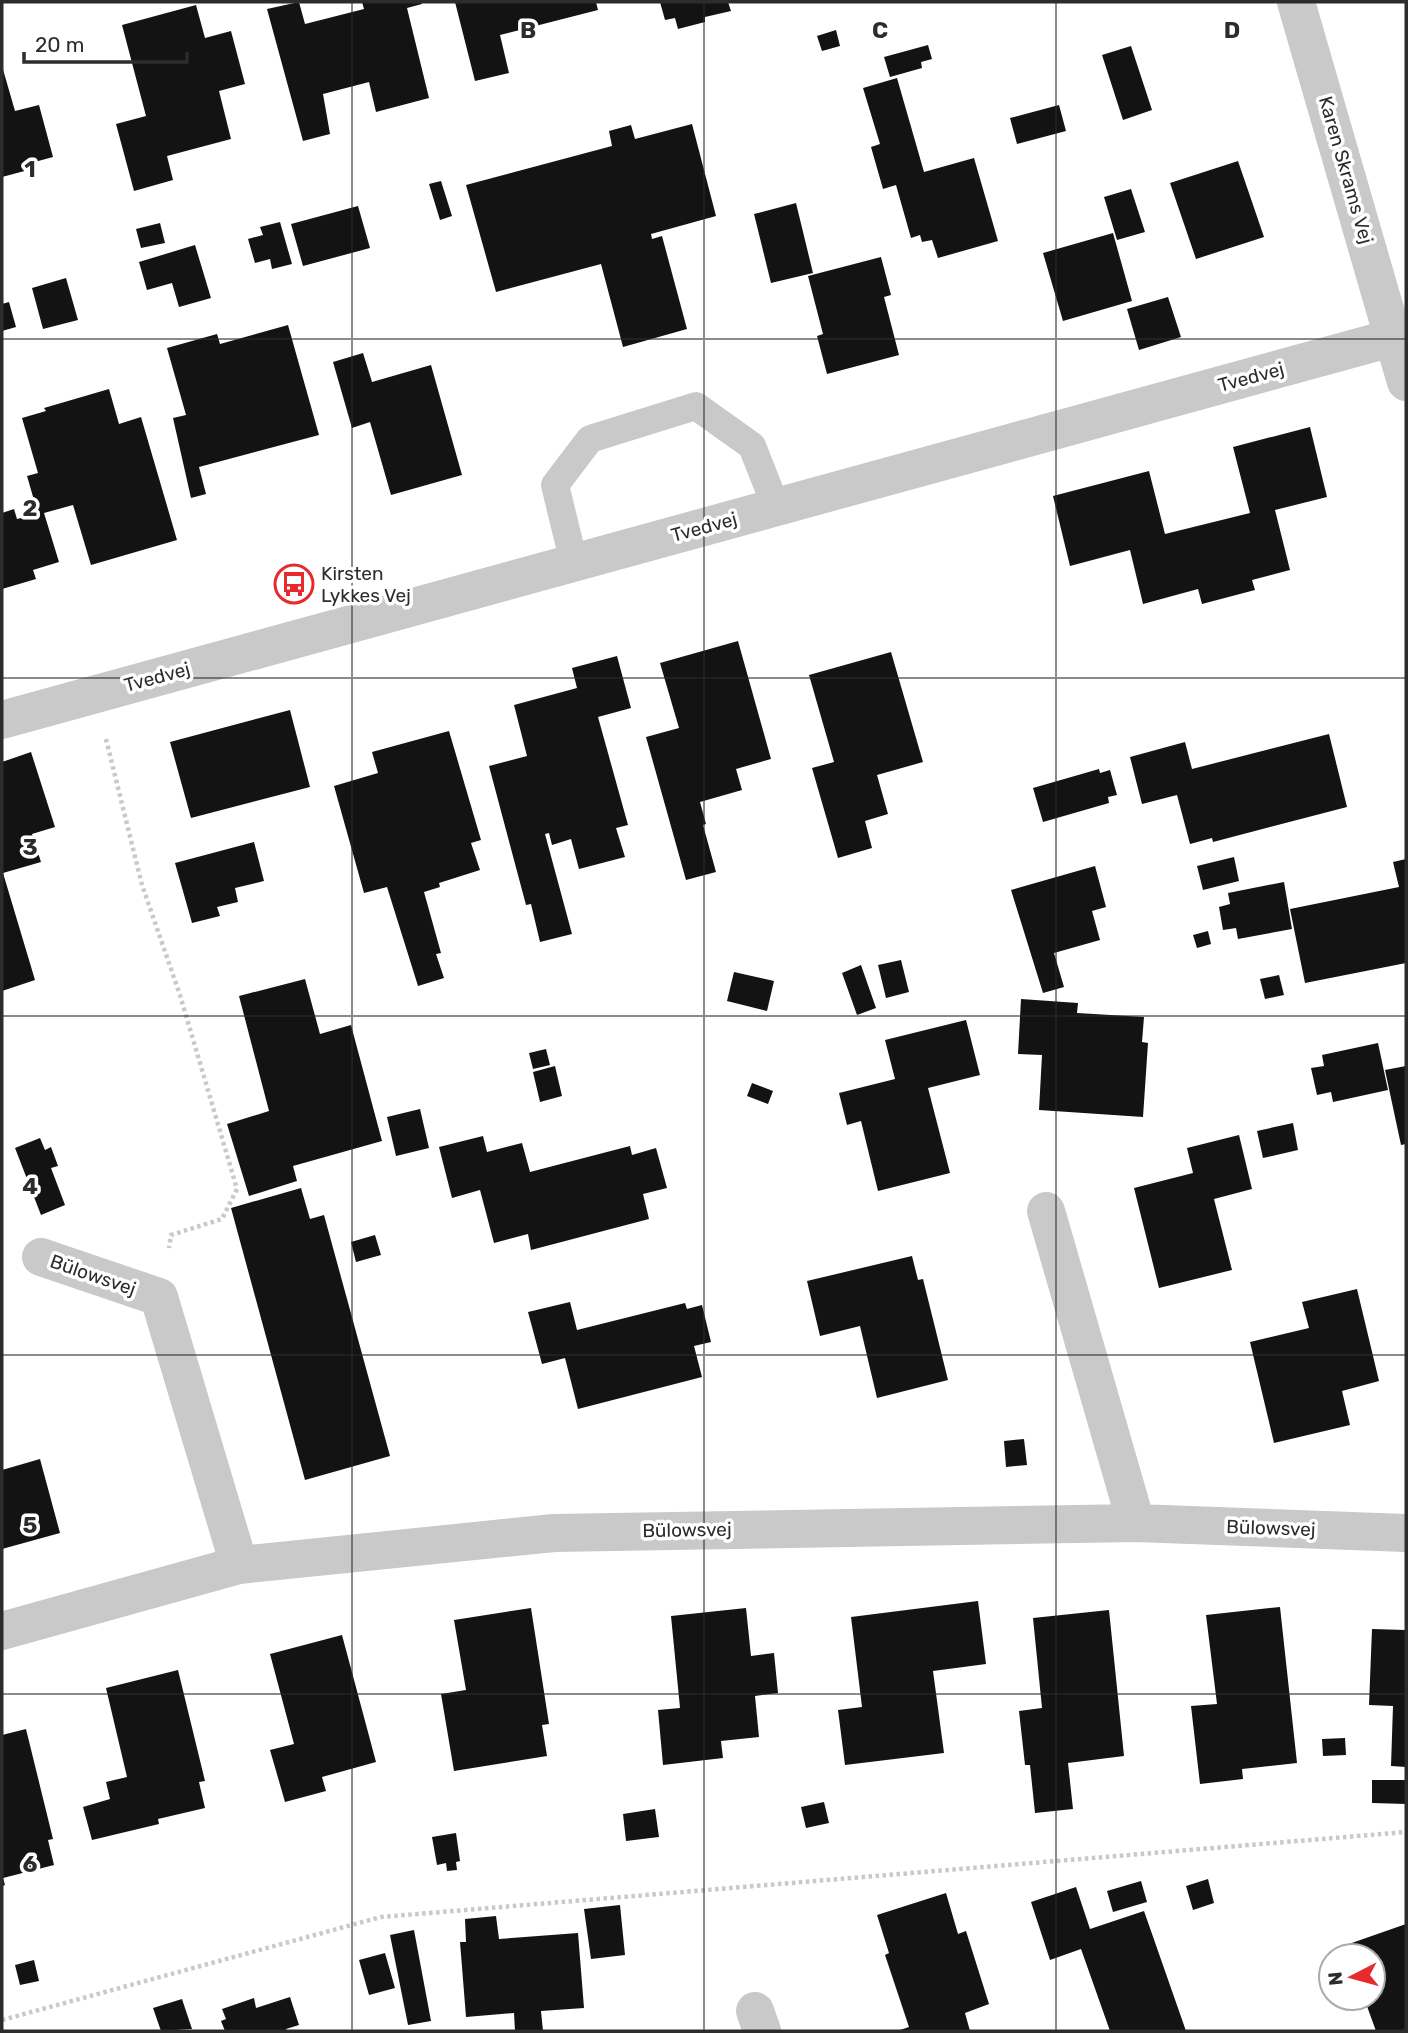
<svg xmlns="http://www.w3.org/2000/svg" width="1408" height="2033" font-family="Rubik,sans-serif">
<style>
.building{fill:#131313}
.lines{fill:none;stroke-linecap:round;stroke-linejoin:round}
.path{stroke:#c9c9c9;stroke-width:4.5;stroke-dasharray:3.5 3.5;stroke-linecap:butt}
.service{stroke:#c9c9c9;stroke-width:28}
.minor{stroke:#c9c9c9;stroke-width:38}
.tertiary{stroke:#c9c9c9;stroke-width:38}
.grid{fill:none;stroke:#2c2c2c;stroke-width:2;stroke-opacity:0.55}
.labels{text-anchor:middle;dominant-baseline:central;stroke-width:7;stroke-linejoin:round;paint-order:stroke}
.street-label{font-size:19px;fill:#2c2c2c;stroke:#fff}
.poi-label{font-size:19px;fill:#2c2c2c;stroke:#fff;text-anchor:start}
.grid-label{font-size:23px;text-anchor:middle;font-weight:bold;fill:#2c2c2c;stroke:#fff;stroke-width:7;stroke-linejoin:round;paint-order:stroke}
</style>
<rect width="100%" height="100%" fill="#fff"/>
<!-- building -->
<path class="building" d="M 299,2 L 305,24 L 364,9 L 362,2 L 421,2 L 422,4 L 407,8 L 429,98 L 376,112 L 369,82 L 323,94 L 330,134 L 303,141 L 267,9 Z
M 455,2 L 596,2 L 598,10 L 500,35 L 509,73 L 475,81 Z
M 660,2 L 728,2 L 731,11 L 705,17 L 705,22 L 678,29 L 675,18 L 665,20 Z
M 196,5 L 205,38 L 231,31 L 245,84 L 219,91 L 231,139 L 167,156 L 173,180 L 134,191 L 116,124 L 146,116 L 122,25 Z
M 836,30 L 840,46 L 822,51 L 817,36 Z
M 928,45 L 932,59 L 921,62 L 922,68 L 890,77 L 884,57 Z
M 1131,46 L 1152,110 L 1123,120 L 1102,55 Z
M 2,66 L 15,111 L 39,105 L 53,157 L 31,163 L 32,169 L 2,177 Z
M 897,78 L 924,172 L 974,158 L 998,241 L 938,258 L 932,240 L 922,242 L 920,235 L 911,238 L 896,185 L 883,189 L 871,147 L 880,144 L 863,88 Z
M 1059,105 L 1066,131 L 1017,144 L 1010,118 Z
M 692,124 L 716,216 L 651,234 L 652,239 L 662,236 L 687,329 L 623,347 L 601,264 L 496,292 L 466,185 L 612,146 L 609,131 L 631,125 L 635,139 Z
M 1238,161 L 1264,237 L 1196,259 L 1170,183 Z
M 441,181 L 452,216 L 440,220 L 429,184 Z
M 1131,189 L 1145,232 L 1117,240 L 1104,197 Z
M 796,203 L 813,273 L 771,283 L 754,214 Z
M 358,206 L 370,248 L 303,266 L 291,224 Z
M 280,222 L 292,264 L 272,269 L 270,259 L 255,263 L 248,239 L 263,235 L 260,227 Z
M 160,223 L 165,243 L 141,248 L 136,229 Z
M 1113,233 L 1132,301 L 1063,321 L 1043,253 Z
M 195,245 L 211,298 L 179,307 L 172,283 L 147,290 L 139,262 Z
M 881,257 L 891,295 L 884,297 L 899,355 L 827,374 L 817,336 L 823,334 L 808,276 Z
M 66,278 L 78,320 L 43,329 L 32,288 Z
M 1168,297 L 1181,337 L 1139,350 L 1127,309 Z
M 9,302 L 16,327 L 2,331 L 2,304 Z
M 288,325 L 319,435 L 199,467 L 206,494 L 191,498 L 173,418 L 186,415 L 167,348 L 217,334 L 220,344 Z
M 363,353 L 372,382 L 431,365 L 462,475 L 391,495 L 370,422 L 352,428 L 333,362 Z
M 109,389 L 119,424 L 141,417 L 177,540 L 91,565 L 73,505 L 44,513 L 59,562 L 33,570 L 36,579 L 2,589 L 2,513 L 14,509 L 17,519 L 38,514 L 27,476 L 38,473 L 22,418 L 46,411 L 44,408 Z
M 1310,427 L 1327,497 L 1275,510 L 1290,570 L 1252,580 L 1255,590 L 1202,604 L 1198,589 L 1143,604 L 1130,550 L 1070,566 L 1053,496 L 1149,471 L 1165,534 L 1250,513 L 1233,447 Z
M 738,641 L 771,759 L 736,769 L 742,790 L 700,802 L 706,824 L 703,825 L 716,872 L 686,880 L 646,737 L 679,728 L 660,663 Z
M 891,652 L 923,762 L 877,775 L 888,814 L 865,821 L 872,848 L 838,858 L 812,768 L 834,762 L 809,675 Z
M 617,656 L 631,708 L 598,717 L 628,825 L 616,828 L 625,857 L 579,869 L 571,839 L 552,845 L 549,833 L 545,834 L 572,934 L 540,942 L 531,904 L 526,905 L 489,766 L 527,756 L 514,705 L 577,688 L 572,668 Z
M 290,710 L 310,787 L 191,818 L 170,742 Z
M 449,731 L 481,840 L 471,843 L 480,870 L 439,883 L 440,887 L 424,892 L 441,953 L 436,954 L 444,978 L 418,986 L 387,887 L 364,893 L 334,786 L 378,773 L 372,752 Z
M 1329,734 L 1347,807 L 1213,842 L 1212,838 L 1190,844 L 1177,795 L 1142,804 L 1130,757 L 1185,742 L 1192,769 Z
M 31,752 L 55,827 L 32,834 L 41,862 L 3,873 L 35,980 L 2,991 L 2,762 Z
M 1099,769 L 1100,773 L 1110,770 L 1117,795 L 1108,797 L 1109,803 L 1043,822 L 1033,788 Z
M 254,842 L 264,881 L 235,888 L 238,902 L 217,907 L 220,916 L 192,923 L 175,863 Z
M 1234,857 L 1239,881 L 1203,890 L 1197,866 Z
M 1406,859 L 1406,963 L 1305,983 L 1290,909 L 1399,887 L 1393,862 Z
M 1095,866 L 1106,907 L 1092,911 L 1100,940 L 1054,953 L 1064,987 L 1043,993 L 1011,890 Z
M 1284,882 L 1292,929 L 1238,939 L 1236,928 L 1223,930 L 1219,907 L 1230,904 L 1228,893 Z
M 1208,931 L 1211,944 L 1197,948 L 1193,935 Z
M 901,960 L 909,992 L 886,998 L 878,965 Z
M 861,965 L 876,1008 L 857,1015 L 842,973 Z
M 734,972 L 774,981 L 767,1011 L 727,1001 Z
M 1279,975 L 1284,995 L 1265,999 L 1260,979 Z
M 305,979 L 320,1034 L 351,1025 L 382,1141 L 293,1166 L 297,1181 L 249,1196 L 227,1124 L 269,1111 L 239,996 Z
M 1021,999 L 1078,1003 L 1077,1013 L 1144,1017 L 1142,1042 L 1148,1043 L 1143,1117 L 1039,1110 L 1042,1055 L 1018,1054 Z
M 966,1020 L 980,1075 L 928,1088 L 950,1173 L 878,1191 L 861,1121 L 847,1125 L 839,1093 L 895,1079 L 885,1040 Z
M 1378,1043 L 1388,1090 L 1333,1102 L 1331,1092 L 1317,1095 L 1311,1068 L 1324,1066 L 1322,1055 Z
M 546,1049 L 550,1065 L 533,1069 L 529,1053 Z
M 555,1066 L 562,1096 L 540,1102 L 533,1072 Z
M 1406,1066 L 1406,1144 L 1401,1145 L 1385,1070 Z
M 752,1083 L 773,1091 L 768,1104 L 747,1096 Z
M 420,1109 L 429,1148 L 396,1156 L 387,1117 Z
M 1293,1123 L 1298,1150 L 1263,1158 L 1257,1131 Z
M 1239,1135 L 1252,1189 L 1214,1199 L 1232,1270 L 1159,1288 L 1134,1188 L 1193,1173 L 1187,1148 Z
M 483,1136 L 487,1152 L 522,1143 L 530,1172 L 630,1146 L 632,1155 L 656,1148 L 667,1188 L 643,1194 L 649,1219 L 531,1250 L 528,1234 L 494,1243 L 480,1190 L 452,1198 L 439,1147 Z
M 40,1138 L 45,1150 L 51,1147 L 58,1166 L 51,1168 L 65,1205 L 41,1215 L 15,1148 Z
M 301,1188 L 310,1219 L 324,1215 L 390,1456 L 305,1480 L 231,1208 Z
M 375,1235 L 381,1255 L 356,1262 L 351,1242 Z
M 912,1256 L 918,1280 L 923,1279 L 948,1380 L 877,1398 L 860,1326 L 820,1336 L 807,1281 Z
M 1357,1289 L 1379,1381 L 1342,1391 L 1350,1425 L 1274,1443 L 1250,1342 L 1309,1328 L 1302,1302 Z
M 570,1302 L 577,1330 L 685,1303 L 687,1309 L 702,1305 L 711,1342 L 694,1346 L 702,1377 L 578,1409 L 565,1358 L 542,1364 L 528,1312 Z
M 1024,1439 L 1027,1465 L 1006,1467 L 1004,1441 Z
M 40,1459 L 60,1533 L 2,1549 L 2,1470 Z
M 978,1601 L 986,1664 L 933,1671 L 944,1753 L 845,1765 L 838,1710 L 862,1707 L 851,1617 Z
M 1280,1607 L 1297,1763 L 1242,1769 L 1243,1779 L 1200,1784 L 1191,1706 L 1217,1704 L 1206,1615 Z
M 531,1608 L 549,1724 L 542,1725 L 547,1756 L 454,1771 L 441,1694 L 466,1690 L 454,1620 Z
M 746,1608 L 751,1656 L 774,1653 L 778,1693 L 755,1696 L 759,1737 L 721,1741 L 723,1758 L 663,1765 L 658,1710 L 680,1708 L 671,1616 Z
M 1109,1610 L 1124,1756 L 1068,1763 L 1073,1809 L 1035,1813 L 1030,1765 L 1025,1765 L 1019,1711 L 1042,1708 L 1033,1618 Z
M 1372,1629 L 1406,1630 L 1406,1767 L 1391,1766 L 1393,1706 L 1369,1705 Z
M 342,1635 L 376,1762 L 322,1777 L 326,1791 L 285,1802 L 270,1750 L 294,1744 L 270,1654 Z
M 178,1670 L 205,1781 L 199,1782 L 205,1808 L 158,1819 L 159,1824 L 92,1840 L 83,1807 L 110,1799 L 106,1782 L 127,1777 L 106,1688 Z
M 26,1729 L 53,1839 L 48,1840 L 54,1865 L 3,1878 L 5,1885 L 2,1886 L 2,1735 Z
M 1345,1738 L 1346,1755 L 1323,1756 L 1322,1739 Z
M 1372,1780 L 1406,1780 L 1406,1804 L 1372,1803 Z
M 824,1802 L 829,1823 L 806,1828 L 801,1807 Z
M 655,1809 L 659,1837 L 626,1841 L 623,1814 Z
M 456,1833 L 460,1861 L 456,1862 L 457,1870 L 447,1871 L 446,1863 L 437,1865 L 432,1837 Z
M 1208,1879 L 1214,1903 L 1193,1910 L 1186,1886 Z
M 1141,1881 L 1147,1902 L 1113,1912 L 1107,1891 Z
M 1076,1887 L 1090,1929 L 1144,1911 L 1186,2031 L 1110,2031 L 1081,1949 L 1050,1960 L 1031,1902 Z
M 946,1893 L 958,1934 L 966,1931 L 989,2004 L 965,2013 L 970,2031 L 897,2031 L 909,2027 L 885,1955 L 889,1953 L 877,1915 Z
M 620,1905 L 625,1955 L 591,1959 L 584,1909 Z
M 496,1916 L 499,1939 L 578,1933 L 584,2008 L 541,2011 L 543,2031 L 515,2031 L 514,2013 L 466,2017 L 460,1942 L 466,1942 L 465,1919 Z
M 1406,1924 L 1406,2031 L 1376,2031 L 1364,1998 L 1373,1998 L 1373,1956 L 1350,1956 L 1346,1945 Z
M 414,1930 L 431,2021 L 408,2025 L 390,1935 Z
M 385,1953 L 395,1988 L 369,1995 L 359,1960 Z
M 34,1960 L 39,1981 L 20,1985 L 15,1965 Z
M 290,1997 L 299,2025 L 286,2029 L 287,2031 L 225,2031 L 221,2021 L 226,2019 L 222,2009 L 254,1998 L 256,2008 Z
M 182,1999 L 192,2029 L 161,2031 L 153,2008 Z"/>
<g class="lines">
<!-- path -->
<path class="path" d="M 106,739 L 142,885 L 180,995 L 237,1189 L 222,1219 L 171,1235 L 169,1248
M 2,2020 L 381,1917 L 1406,1832"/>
<!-- service -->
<path class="service" d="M 574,563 L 555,485 L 590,439 L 696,406 L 752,446 L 776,507"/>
<!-- minor -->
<path class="minor" d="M 1296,2 L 1406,382
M 1046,1211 L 1136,1523
M 41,1257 L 159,1297 L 239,1565
M 2,1631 L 239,1565 L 554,1533 L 1136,1523 L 1406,1533
M 755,2011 L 762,2031"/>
<!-- tertiary -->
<path class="tertiary" d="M 2,720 L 1406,334"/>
</g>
<!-- grid -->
<path class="grid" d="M 352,2 L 352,2031M 704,2 L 704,2031M 1056,2 L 1056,2031M 2,339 L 1406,339M 2,678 L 1406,678M 2,1016 L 1406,1016M 2,1355 L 1406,1355M 2,1694 L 1406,1694"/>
<!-- icons -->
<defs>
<symbol id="bus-ring" viewBox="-11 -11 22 22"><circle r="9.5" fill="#fff" stroke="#e62a2d" stroke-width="1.5"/><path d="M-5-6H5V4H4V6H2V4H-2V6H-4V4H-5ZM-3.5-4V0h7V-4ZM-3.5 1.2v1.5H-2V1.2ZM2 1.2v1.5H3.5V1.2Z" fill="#e62a2d"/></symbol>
</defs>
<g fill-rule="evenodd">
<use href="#bus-ring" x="272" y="562" width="44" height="44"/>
</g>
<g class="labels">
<!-- street labels -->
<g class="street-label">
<text transform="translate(1346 170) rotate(74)">Karen Skrams Vej</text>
<text transform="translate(1251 377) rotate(-15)">Tvedvej</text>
<text transform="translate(704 527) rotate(-15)">Tvedvej</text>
<text transform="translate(157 677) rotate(-15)">Tvedvej</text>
<text transform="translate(93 1275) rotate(19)">Bülowsvej</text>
<text transform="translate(1271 1528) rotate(2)">Bülowsvej</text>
<text transform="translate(687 1530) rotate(-1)">Bülowsvej</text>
</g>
<!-- poi labels -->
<g class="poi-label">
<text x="321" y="573">Kirsten<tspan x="321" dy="22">Lykkes Vej</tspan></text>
</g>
</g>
<g class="grid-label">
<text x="528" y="38">B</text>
<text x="880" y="38">C</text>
<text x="1232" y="38">D</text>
<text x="30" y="177">1</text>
<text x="30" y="516">2</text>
<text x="30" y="855">3</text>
<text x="30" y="1194">4</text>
<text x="30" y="1533">5</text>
<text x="30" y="1872">6</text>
</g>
<!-- border -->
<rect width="1408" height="2033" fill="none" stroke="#2c2c2c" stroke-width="7"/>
<!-- north arrow -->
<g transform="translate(1352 1977) rotate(264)"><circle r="33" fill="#ffffff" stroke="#ababab" stroke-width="2"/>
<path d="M0-5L12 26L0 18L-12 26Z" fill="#e62a2d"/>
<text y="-10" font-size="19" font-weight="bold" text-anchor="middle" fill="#2c2c2c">N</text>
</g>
<!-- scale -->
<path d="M24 52v10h163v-10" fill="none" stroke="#2c2c2c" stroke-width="3.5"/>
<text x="35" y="52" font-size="21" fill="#2c2c2c" stroke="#ffffff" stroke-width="5" paint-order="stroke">20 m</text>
</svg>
